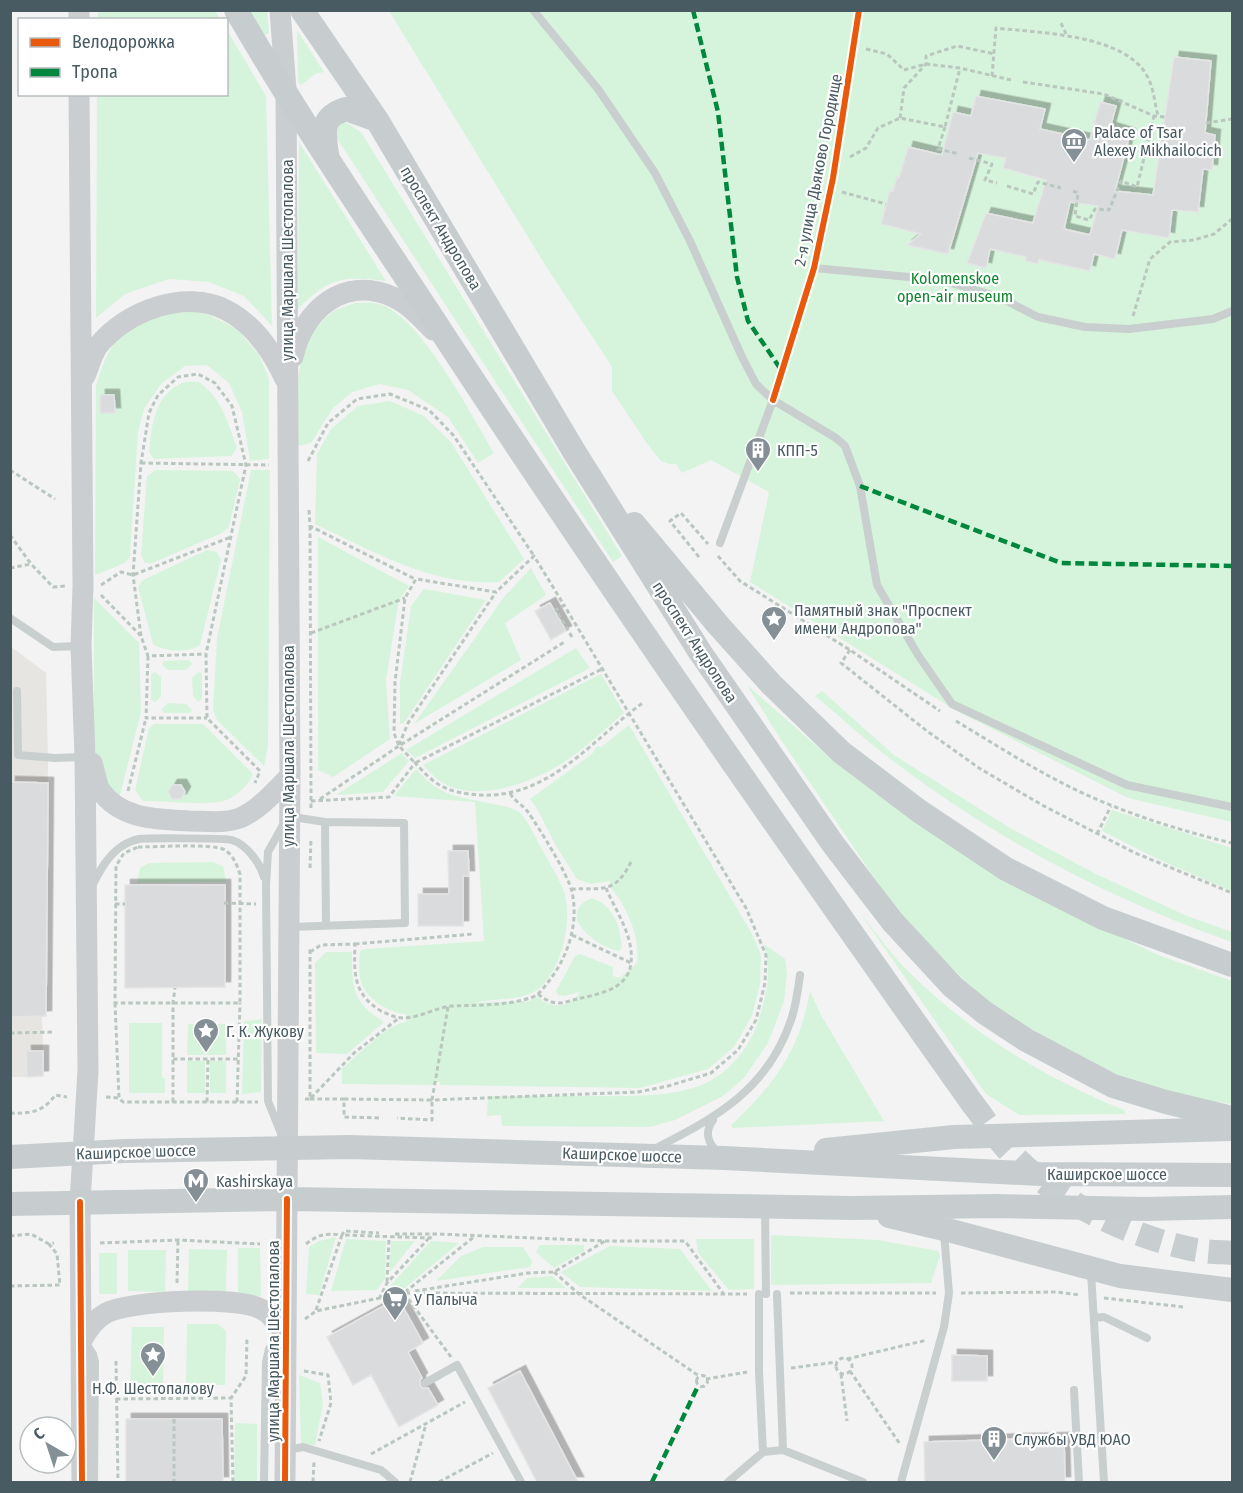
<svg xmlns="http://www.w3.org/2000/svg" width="1243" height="1493" font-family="'Fira Sans Condensed',sans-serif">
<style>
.commercial{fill:#e7e5e1}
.green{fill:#d6f4db}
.building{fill:#d9dbdc;stroke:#e5e5e6;stroke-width:1.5;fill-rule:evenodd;filter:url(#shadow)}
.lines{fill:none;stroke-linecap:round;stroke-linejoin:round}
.primary-tunnel{stroke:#c8cdcf;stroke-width:24;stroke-dasharray:24 12;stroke-linecap:butt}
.path{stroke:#b9c7bf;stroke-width:3;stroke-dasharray:4.5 3;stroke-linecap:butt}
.lane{stroke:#c9cecf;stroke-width:8}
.secondary{stroke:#caced0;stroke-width:21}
.primary{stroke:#c7cdcf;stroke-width:24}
.quiet{stroke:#00873e;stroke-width:4.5;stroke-dasharray:9 4.5;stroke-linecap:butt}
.cycleway-casing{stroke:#fff;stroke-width:10}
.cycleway{stroke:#e8590c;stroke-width:6}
.labels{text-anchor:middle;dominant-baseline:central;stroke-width:4.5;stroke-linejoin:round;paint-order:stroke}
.poi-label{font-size:16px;fill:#485b62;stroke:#fff;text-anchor:start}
.street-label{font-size:16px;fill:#485b62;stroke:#fff}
.park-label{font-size:16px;fill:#0f862e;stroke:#fff}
</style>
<defs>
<filter id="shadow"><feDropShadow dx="5.5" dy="-5.5" stdDeviation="0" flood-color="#0004"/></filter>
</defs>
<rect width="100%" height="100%" fill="#f3f3f3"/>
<!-- commercial -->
<path class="commercial" d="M 10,646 L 46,673 L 48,757 L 46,1016 L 42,1017 L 43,1051 L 26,1051 L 27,1077 L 11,1077 Z"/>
<!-- green -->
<path class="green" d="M 98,10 L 215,11 L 220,19 L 98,19 Z
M 250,11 L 267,11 L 269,33 L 264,35 Z
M 389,11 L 1232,11 L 1232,822 L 1128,798 L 955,710 L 750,582 L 769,492 L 711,460 L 682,473 L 676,464 L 669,464 L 661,461 L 648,445 L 612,391 L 612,367 L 544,263 Z
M 227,30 L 266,96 L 272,326 L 244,296 L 209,282 L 169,279 L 125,294 L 96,318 L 97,95 L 226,94 Z
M 297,30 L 324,72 L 315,74 L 301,85 L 298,82 Z
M 343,121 L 361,132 L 622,556 L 613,562 L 334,134 L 333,128 Z
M 299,142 L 386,281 C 342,276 330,277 298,309 Z
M 355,303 C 362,303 372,302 379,304 C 421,316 471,415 494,453 L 478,463 L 448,417 L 408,390 L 379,384 L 352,392 L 333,408 L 311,443 L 298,446 C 298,399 290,347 330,314 C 336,309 347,306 355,303 Z
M 181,309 L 207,314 L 237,329 L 259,355 L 269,379 L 269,459 L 250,461 L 242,412 L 229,383 L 207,365 L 185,366 L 161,384 L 144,409 L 138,432 L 130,557 L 125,563 L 95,575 L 96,386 C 103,361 112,338 136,323 C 148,316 167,313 181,309 Z
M 199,382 C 222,398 228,423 237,448 L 231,456 L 154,459 L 149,452 C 152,426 153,398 180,384 C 185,381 194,382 199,382 Z
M 390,401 L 424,416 L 451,442 L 524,559 L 499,582 C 432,586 374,552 315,524 L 317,454 L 331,429 L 358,406 Z
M 156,470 L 233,471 L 240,479 L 229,527 L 222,533 L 150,564 L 144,562 L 141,555 L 147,476 Z
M 251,470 L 270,470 L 268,746 L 264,766 L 217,720 L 213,710 L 217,638 Z
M 318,537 L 409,586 L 399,600 L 386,680 L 390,739 L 333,777 L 318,770 Z
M 207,550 L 217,552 L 221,560 L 200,645 C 190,653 163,652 153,644 L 138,587 L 143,580 Z
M 531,568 L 546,595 L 505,623 L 521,660 L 414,724 L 504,597 Z
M 424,589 L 486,600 L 404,723 L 400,724 L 400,683 L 411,606 Z
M 94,598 L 139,643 L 141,712 L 119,799 L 106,785 L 97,765 L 94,741 Z
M 576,648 L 590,668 L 415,758 L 406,750 Z
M 189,660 L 192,664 L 186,670 L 168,670 L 162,665 L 163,661 Z
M 155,672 L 161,677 L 161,696 L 155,702 L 151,700 L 151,674 Z
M 198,672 L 202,673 L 202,699 L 198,702 L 193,696 L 192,678 Z
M 601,674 L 624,713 C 606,728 589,745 570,758 C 538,781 472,808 436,778 C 431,774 427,769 423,765 Z
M 747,685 L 837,764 L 937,837 L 1064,909 L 1158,955 L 1232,981 L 1232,1104 L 1211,1101 L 1102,1073 L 1015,1023 L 971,987 L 935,951 L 888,898 L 781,740 Z
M 822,691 L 894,755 L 1010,828 L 1094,873 L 1187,916 L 1232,932 L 1232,942 C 1111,900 991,837 888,757 C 863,738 839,716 815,696 Z
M 168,703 L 186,704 L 192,710 L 190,713 L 164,713 L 162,709 Z
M 154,724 L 203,724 L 253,774 C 248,786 233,801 218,802 C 194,805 167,801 143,801 L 135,790 L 149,728 Z
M 629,725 L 751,932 L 761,955 L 760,984 L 752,1016 L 734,1047 L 708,1069 L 640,1088 L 440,1085 L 440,1082 L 436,1082 L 436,1085 L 342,1084 L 342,1069 C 357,1056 387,1024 406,1022 L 408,1018 L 406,1014 C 398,1014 392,1011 384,1007 C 360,994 357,977 360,951 L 365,949 L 484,941 L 475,802 L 394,796 L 416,769 C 441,798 458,796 493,804 C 501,806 513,807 519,812 C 527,818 536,839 541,847 C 548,862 559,877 564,892 C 573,920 562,971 537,990 C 520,1002 493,997 475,1003 L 524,1001 L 527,1002 L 538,997 C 552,1010 569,1008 580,992 L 565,996 L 558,995 L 556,991 L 575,956 L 580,954 L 613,967 L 613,976 L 620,978 L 637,963 C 640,935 627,908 610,886 L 610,881 L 591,884 L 577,879 L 556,846 L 538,810 L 530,799 L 592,754 L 597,746 L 601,747 Z
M 402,753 L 409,761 L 383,792 L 336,795 Z
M 1112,810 L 1232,848 L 1232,891 L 1162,861 L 1102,831 Z
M 213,862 L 223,866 L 226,882 L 137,883 L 140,868 L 149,863 Z
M 592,898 C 614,906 620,925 622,947 L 619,951 C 596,947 554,914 592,898 Z
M 858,910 C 875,931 891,955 911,974 C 972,1034 1045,1078 1124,1110 L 1125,1114 L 1019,1115 L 986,1094 Z
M 764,944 L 785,959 L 787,974 L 784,1001 L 768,1043 L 744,1078 L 723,1096 L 675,1120 L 650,1127 L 502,1126 L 501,1115 L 487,1116 L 488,1096 C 522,1096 555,1096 589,1096 C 625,1096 665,1098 699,1086 C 729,1075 752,1045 760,1016 C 768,990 771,970 764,944 Z
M 326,952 L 352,952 C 352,970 351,990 362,1004 C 367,1011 377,1017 384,1022 L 347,1054 L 316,1053 L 315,963 Z
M 810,991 L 821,1015 L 884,1121 L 733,1128 L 731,1125 C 774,1085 800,1050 810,991 Z
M 262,1019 L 261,1092 L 242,1094 L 244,1021 Z
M 129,1023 L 162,1023 L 162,1078 L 165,1078 L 165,1093 L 129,1093 Z
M 188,1024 L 226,1024 L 226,1055 L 187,1055 Z
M 187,1061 L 205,1061 L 205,1093 L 187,1093 Z
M 210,1061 L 226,1061 L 226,1093 L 210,1093 Z
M 771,1235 L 878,1240 L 938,1251 L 940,1256 L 931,1283 L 771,1285 Z
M 336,1237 L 319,1295 L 306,1294 L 309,1247 L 319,1241 Z
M 346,1239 L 386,1241 L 385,1278 L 377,1290 L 331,1291 Z
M 696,1239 L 754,1239 L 754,1289 L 729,1290 L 698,1253 Z
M 391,1241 L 415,1241 L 389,1273 Z
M 431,1241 L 459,1243 L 401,1291 L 390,1286 Z
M 540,1245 L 584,1245 L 584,1251 L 554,1268 L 536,1252 Z
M 610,1246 L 680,1249 L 712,1291 L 580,1287 L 561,1272 Z
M 483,1247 L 523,1247 L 532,1261 L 530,1267 L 436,1281 L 461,1256 Z
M 238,1248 L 260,1248 L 261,1296 L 238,1296 Z
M 189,1249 L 227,1250 L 226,1292 L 188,1292 Z
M 128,1250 L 166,1250 L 165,1292 L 128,1291 Z
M 99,1253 L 117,1253 L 117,1294 L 99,1294 Z
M 552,1276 L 566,1288 L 518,1288 L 527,1278 Z
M 187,1324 L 218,1324 L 226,1331 L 225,1385 L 186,1385 Z
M 132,1327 L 164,1327 L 163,1387 L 130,1387 Z
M 299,1375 L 320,1383 L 323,1404 L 315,1445 L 301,1444 Z
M 235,1423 L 257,1424 L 257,1482 L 234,1482 Z"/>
<!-- building -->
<path class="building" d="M 1174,57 L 1211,61 L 1205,133 L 1215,135 L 1212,170 L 1203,169 L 1198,212 L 1172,210 L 1169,238 L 1122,230 L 1115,259 L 1094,254 L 1090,271 L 1039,260 L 1038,264 L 1025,261 L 1026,257 L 990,249 L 986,268 L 967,263 L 986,213 L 1033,223 L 1046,180 L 1003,168 L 1006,158 L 978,153 L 948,254 L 907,245 L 921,234 L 881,224 L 890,190 L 893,191 L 897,177 L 899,178 L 908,147 L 942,155 L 953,112 L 971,116 L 976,96 L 1045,109 L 1040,129 L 1090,140 L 1100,102 L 1116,106 L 1110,128 L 1130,134 L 1115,191 L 1153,195 ZM 1070,202 L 1098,206 L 1090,235 L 1064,229 Z
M 100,395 L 114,395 L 115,413 L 100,413 Z
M 550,603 L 566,631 L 551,640 L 535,611 Z
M 10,782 L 48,783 L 46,1016 L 10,1017 Z
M 172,785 L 181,785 L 185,792 L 181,799 L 172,799 L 168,792 Z
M 448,851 L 468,851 L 469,876 L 463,876 L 463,926 L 418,926 L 418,894 L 449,894 Z
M 125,885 L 225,885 L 225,987 L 125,988 Z
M 26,1051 L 43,1051 L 43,1076 L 27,1077 Z
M 398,1298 L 423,1343 L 408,1352 L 422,1378 L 420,1380 L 420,1385 L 422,1388 L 428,1388 L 438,1405 L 399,1427 L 371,1375 L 353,1385 L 327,1337 Z
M 952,1355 L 987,1356 L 987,1381 L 952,1381 Z
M 520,1371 L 578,1482 L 537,1482 L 488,1388 Z
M 126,1419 L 222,1419 L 223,1482 L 126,1482 Z
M 1064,1438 L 1065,1482 L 925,1482 L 924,1442 Z"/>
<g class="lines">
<!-- primary-tunnel -->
<path class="primary-tunnel" d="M 972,1103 C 984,1118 995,1136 1008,1150 C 1057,1202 1123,1234 1191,1249 C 1205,1252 1219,1252 1232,1253"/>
<!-- path -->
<path class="path" d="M 1061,23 L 1067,36
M 866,49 L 887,54 L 904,70 L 926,64 L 960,68 L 1011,80
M 992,76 L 996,28 C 1039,33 1130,34 1149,80 C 1154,91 1155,105 1158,116
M 1023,82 L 1104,94 L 1154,116 L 1165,117
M 900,118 L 904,88 L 926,64 L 926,56 L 957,46 L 995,54
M 1206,123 L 1232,119
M 945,127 L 938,149 L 959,154
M 850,157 L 866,148 L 878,128 L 900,118 L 945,127 L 960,68
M 969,158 L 992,164 L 985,180 L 997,183
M 1007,186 L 1033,194 L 1038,182 L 1061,188
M 1073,191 L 1078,193 L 1075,216 L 1089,220 L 1095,209 L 1109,210 L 1121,181 L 1137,187 L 1154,116
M 842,192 L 886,204
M 1133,316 L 1150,259 L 1170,242 L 1194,240 L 1214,234 L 1232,219
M 308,461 L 328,423 L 357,399 L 390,394 L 429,410 L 454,436 L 534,556
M 141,463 L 269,465
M 10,470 L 55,499
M 309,510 L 310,526 L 415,579
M 310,526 L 311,808
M 10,535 L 31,564 L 53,587 L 65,586
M 718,556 L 740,581 L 850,650 L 940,711
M 699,557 L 670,521 L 681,513 L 708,544
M 10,568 L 31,564
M 101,585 L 121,572 L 133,575 L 231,537
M 101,595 L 141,636 L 148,656 L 206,654
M 311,633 L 405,598
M 141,636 L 133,575 L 141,463 L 149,413 L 158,395 L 178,377 L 198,374 L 215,383 L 232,406 L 246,465 L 206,654 L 207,718 L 260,771 L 255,783
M 572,637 L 556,610 L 564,605 L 534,556 L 496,592 L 416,579 L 405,598 L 395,682 L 394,733 L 399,746 L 415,763 L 602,669
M 850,650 L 841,663 L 927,731 L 979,768 L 1042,805 L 1133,852 L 1232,893
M 148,656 L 146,718 L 207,718
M 956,721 C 986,739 1016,758 1047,775 C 1105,807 1169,828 1232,843
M 399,745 L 408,723 L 496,592
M 128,791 L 146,718
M 320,799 L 399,746 L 566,641
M 311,801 L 389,797 L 415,763 C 421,769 428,777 435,782 C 447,791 464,794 479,795 C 550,799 592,739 644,702
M 1097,834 L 1111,806
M 138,847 C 155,847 213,843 225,850 C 233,855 237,865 240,874 L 240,1003 L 115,1003 L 116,866 L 124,853 Z
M 310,868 L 311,839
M 571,889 C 603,888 615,894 631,862
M 224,903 L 256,904
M 115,904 L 125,904
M 572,935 L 631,963
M 355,944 L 473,934
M 310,952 L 321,945 L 355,944 C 354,973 353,994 381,1011 C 388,1014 395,1018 403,1018 C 419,1018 435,1008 451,1006 C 478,1005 507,1006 533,997 C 540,994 544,987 549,981 C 568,956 579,924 572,892 C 568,874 539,828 528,812 C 522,804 514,801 510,793
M 538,994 C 544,999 550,1003 559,1003 C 565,1003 571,1000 577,999 C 598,994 628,990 631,963 C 634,936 616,912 606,888
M 115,1003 L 119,1098 L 123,1102 L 258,1102
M 448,1007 L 432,1100 L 638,1092 L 668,1086 L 711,1073 L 738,1050 L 756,1020 L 765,983 L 766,955 L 746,908 L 564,605
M 10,1033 L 54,1032
M 173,1059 L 238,1059
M 106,1097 L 119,1098
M 311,1098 L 354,1053 L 399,1018
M 305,1099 L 310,1099 L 310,948
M 310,1099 L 344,1099 L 344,1117 L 381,1118
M 344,1099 L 432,1100 L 432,1120 L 397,1118
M 173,1102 L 173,1003 L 175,988
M 207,1102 L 208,1059
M 237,1102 L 240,1003
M 10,1113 C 29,1114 44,1112 55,1095 L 67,1097
M 395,1234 L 437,1234 L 606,1241 L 685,1241 L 723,1293
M 10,1236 L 31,1234 L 49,1244
M 100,1243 L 178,1240 L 260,1244
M 306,1244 C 319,1234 326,1233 342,1235 L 344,1231 L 379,1233
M 554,1272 L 579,1294 L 699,1376
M 387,1282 L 389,1238
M 177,1283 L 178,1240
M 10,1286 L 60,1285 L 57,1254 L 49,1244 L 54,1243
M 415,1291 L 528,1273 L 554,1272 L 605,1241
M 405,1292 L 475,1236
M 404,1293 L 451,1357
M 790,1293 L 936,1293
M 961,1293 L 1057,1292 L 1080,1295
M 1104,1298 L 1184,1307
M 379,1299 L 387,1283 L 429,1238
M 316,1310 L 342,1235 L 430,1238 L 435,1234
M 305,1319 L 316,1311 L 404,1293 L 747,1294
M836 1366a8 8 0 1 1 16 0a8 8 0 1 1-16 0Z
M 847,1359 L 927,1340
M 116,1361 L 118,1482
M 791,1368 L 837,1362
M 304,1371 L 328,1375 L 331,1403 L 319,1441
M 850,1371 L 900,1444
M 841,1374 L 847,1421
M696.5 1381a5.5 5.5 0 1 1 11 0a5.5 5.5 0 1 1-11 0Z
M 706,1379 L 747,1372
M 116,1399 L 231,1398
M 174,1419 L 174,1482
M 371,1454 L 465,1402
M 233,1482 L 231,1398 L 246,1376 L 247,1337
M 313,1482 L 314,1462
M 410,1482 L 426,1424
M 439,1482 L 493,1453"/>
<!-- lane -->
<path class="lane" d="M 533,10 L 598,89 L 655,173 L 690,241 L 742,357 L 756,384 L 773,400 L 836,438 L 845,446 L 860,486 L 877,585 L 918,655 L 952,704 L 1127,785 L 1232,807
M 814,268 L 941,280 L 999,297 L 1038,317 L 1085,327 L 1129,329 L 1213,319 L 1232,311
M 720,543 L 773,400 L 814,268 L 833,178 L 859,10
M 10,618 L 53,647 L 79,646
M 17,691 L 18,755 L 55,758 L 83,757
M 325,822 L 326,925
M 92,886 C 99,872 108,855 122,846 C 127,843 134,840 139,839 C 147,838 225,838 232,840 C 247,845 260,863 264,877
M 290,927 L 405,923 L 404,823 L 325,822 L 293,817
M 713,1120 C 704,1132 708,1144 719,1153
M 280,1131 L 268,1101 L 266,885 L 268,852 L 283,825
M 656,1148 C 717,1117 768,1089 791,1020 C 796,1006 798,990 800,975
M 765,1209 L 766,1294
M 1091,1273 L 1104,1482
M 759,1294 L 759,1371 L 763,1452
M 777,1294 L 783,1450 L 863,1482
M 1094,1318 L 1104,1317 L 1147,1338
M 87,1345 L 93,1354 L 95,1362 L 94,1482
M 425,1383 L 457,1365 L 521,1482
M 1074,1390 L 1079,1482
M 288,1450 L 303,1447 L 381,1470 L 395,1482
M 264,1482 L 266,1362 L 269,1349 L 283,1337
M 728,1482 L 763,1452 L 783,1450
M 901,1482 L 944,1327 L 949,1293 L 944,1233"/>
<!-- secondary -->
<path class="secondary" d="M 79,10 L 79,20
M 280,10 L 286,90 L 290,776 L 285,1482
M 79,94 L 83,586 L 81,646 L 85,757 L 88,1071 L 80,1202 L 82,1482
M 293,357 C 303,310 344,275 393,297 C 409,304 421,318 433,330
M 85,376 C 89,367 92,354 98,346 C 125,311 185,289 226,310 C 254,324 272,351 285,379
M 92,763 C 95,771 96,783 100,790 C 121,820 157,819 189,821 C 205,821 224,824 240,818 C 259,810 275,791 290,776
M 82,1340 C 88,1329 95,1319 106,1313 C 131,1300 237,1296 261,1309 C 272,1314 279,1326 286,1335"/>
<!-- primary -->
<path class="primary" d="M 236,10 C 300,121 373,227 443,334 C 613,594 792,849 972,1103
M 302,10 L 377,120 L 575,453 L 700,652 L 833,844 L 892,921 L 953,987 L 985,1013 L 1026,1040 L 1113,1086 L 1166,1102 L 1232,1118
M 327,154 C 324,131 320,117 346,109 L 377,120
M 634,524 L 719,626 L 771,684 L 841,752 L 919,811 L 1006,869 L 1103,918 L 1232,965
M 826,1150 L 954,1137 L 1232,1129
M 10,1157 L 124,1151 L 349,1147 L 724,1158 L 1040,1174 L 1232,1175
M 10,1204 L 287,1199 L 852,1208 L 996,1206 L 1146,1209 L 1232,1207
M 889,1216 L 944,1229 L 1120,1276 L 1232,1290"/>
<!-- quiet -->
<path class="quiet" d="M 693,10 L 718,112 L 737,277 L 748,321 L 782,371
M 860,486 L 1061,563 L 1232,566
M 652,1482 L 698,1386"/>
<defs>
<path id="cycleway" d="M 773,400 L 814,268 L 833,178 L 859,10
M 80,1202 L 82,1482
M 285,1482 L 287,1199"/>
</defs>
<!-- cycleway casing -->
<use href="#cycleway" class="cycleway-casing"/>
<!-- cycleway -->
<use href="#cycleway" class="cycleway"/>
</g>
<!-- icons -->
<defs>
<symbol id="museum-pin" viewBox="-11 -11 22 30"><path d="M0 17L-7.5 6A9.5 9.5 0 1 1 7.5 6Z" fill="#849095" stroke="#fff"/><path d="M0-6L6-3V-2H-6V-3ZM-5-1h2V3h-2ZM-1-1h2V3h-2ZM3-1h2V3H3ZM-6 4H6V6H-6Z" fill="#fff"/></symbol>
<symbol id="building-pin" viewBox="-11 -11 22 30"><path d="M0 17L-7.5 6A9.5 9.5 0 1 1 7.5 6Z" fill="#849095" stroke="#fff"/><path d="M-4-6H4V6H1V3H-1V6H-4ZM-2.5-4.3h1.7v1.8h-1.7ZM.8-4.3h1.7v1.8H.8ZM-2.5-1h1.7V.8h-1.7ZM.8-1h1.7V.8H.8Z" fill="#fff"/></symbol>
<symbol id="sight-pin" viewBox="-11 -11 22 30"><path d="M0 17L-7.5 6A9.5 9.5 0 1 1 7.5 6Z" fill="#849095" stroke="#fff"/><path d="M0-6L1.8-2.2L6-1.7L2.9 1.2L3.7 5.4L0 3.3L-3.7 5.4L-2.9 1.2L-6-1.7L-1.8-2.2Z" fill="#fff"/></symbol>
<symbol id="metro-pin" viewBox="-11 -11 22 30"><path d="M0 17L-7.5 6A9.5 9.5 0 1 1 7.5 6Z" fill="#849095" stroke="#fff"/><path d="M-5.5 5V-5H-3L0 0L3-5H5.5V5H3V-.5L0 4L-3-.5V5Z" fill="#fff"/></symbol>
<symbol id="supermarket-pin" viewBox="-11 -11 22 30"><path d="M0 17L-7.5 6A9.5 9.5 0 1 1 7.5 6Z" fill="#849095" stroke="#fff"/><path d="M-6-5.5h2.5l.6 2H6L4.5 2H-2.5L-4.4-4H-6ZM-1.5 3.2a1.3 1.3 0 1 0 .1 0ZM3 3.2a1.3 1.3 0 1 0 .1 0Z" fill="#fff"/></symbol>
</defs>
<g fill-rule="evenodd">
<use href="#museum-pin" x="1059" y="126" width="30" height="40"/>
<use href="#building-pin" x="743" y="435" width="30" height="40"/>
<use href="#sight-pin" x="759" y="604" width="30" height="40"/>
<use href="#sight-pin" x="191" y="1016" width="30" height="40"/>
<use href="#metro-pin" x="181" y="1166" width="30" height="40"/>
<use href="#supermarket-pin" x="380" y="1284" width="30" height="40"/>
<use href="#sight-pin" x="138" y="1340" width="30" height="40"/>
<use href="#building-pin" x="979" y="1424" width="30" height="40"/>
</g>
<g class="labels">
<!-- poi labels -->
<g class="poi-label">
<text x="1094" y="132">Palace of Tsar<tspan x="1094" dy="18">Alexey Mikhailocich</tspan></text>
<text x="777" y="450">КПП-5</text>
<text x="794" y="610">Памятный знак "Проспект<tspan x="794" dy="18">имени Андропова"</tspan></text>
<text x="226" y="1031">Г. К. Жукову</text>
<text x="216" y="1181">Kashirskaya</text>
<text x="414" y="1299">У Палыча</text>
<text x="153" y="1388" text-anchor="middle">Н.Ф. Шестопалову</text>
<text x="1014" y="1439">Службы УВД ЮАО</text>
</g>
<!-- street labels -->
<g class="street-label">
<text transform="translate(818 170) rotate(-79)">2-я улица Дьяково Городище</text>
<text transform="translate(441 228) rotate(59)">проспект Андропова</text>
<text transform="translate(287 260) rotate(-90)">улица Маршала Шестопалова</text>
<text transform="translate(695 642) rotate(57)">проспект Андропова</text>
<text transform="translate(288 746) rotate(-90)">улица Маршала Шестопалова</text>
<text transform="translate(136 1152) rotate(-2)">Каширское шоссе</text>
<text transform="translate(622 1155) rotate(2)">Каширское шоссе</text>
<text x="1107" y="1174">Каширское шоссе</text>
<text transform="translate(273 1341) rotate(-90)">улица Маршала Шестопалова</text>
</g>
<!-- park labels -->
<g class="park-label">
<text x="955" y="278">Kolomenskoe<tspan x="955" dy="18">open-air museum</tspan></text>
</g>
</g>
<!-- border -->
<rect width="1243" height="1493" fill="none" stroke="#485b62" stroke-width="24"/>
<!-- legend -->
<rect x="18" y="18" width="210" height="78" fill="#ffffff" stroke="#b6bdc0" stroke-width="1.5"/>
<rect x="30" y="38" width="30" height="9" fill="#e8590c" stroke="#b6bdc0" stroke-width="1.5"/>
<text x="72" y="48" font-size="18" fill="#485b62">Велодорожка</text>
<rect x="30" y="68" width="30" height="9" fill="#00873e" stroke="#b6bdc0" stroke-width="1.5"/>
<text x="72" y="78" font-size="18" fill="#485b62">Тропа</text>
<!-- north arrow -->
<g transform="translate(48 1445) rotate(321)"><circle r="28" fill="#ffffff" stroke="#b6bdc0" stroke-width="1.5"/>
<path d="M0-4.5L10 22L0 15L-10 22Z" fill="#849095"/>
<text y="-9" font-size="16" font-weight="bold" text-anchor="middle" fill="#485b62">С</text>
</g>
</svg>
